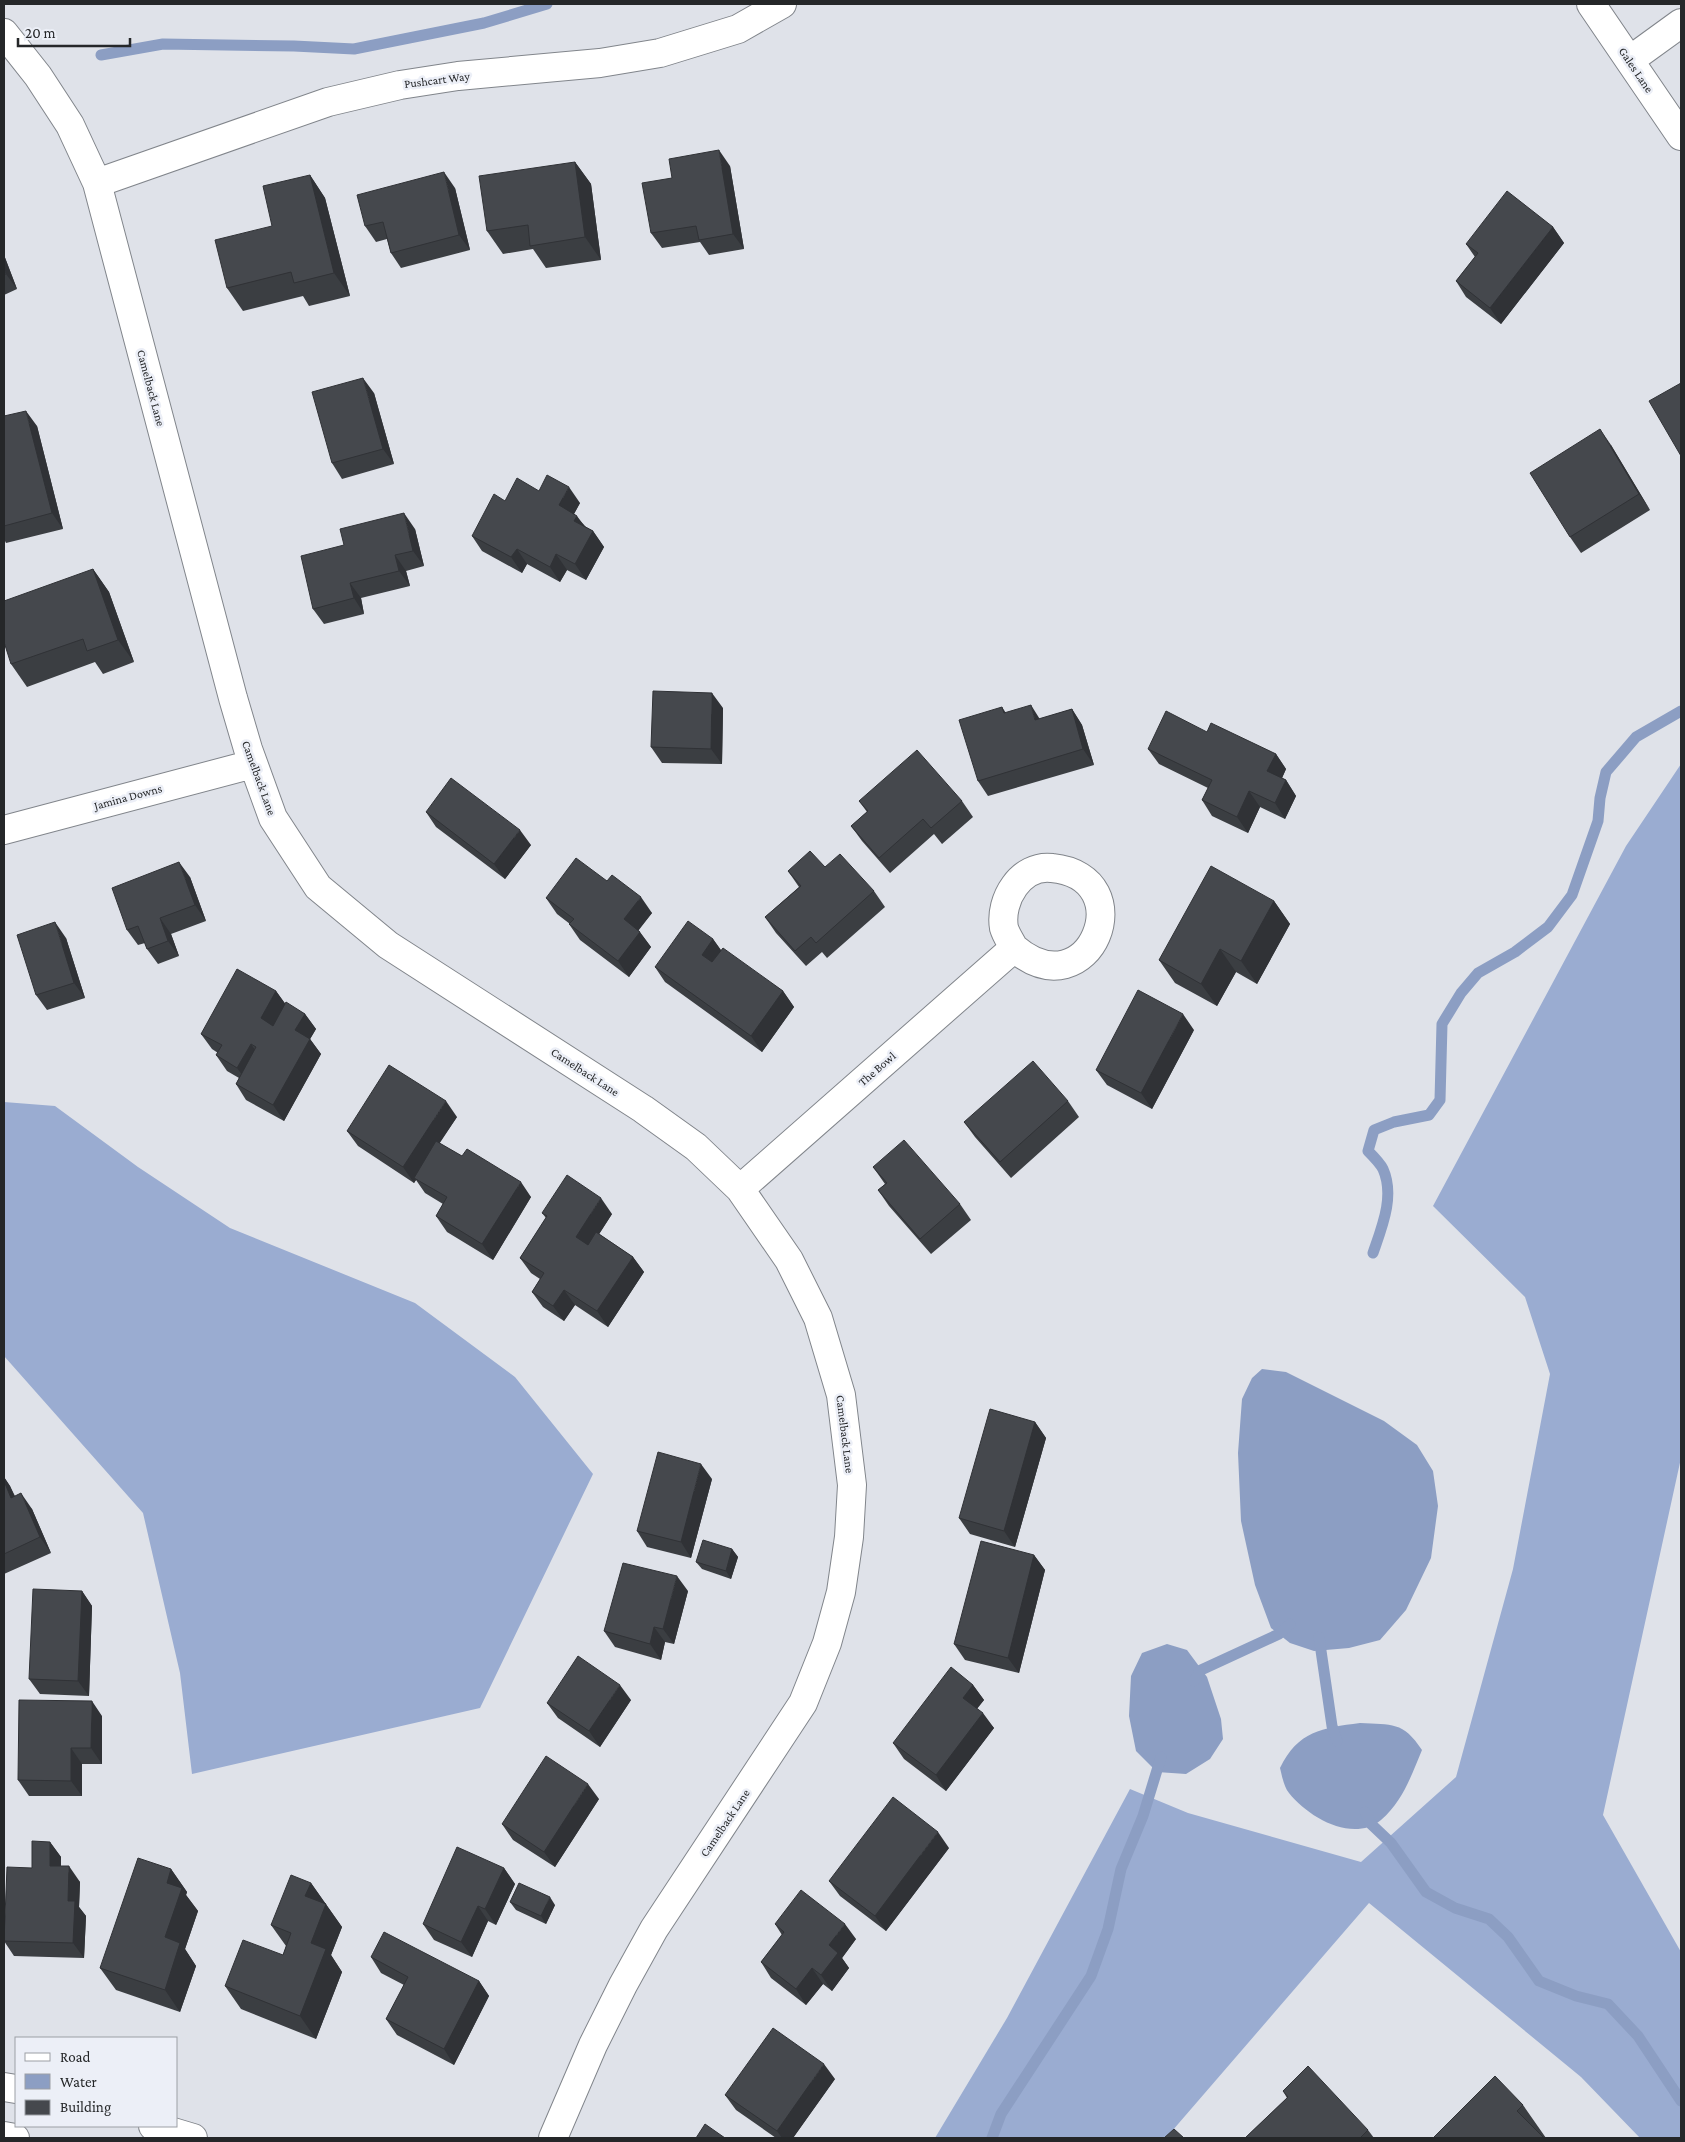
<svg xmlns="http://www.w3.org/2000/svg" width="1685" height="2142" font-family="'Crimson Pro',serif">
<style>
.forest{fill:#9aacd1}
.water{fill:#8c9ec3}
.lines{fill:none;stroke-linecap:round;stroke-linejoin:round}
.stream{stroke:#8c9ec3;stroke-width:11}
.minor-casing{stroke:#81858b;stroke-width:30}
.minor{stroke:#fff;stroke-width:28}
.wall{fill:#3b3e42}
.shaded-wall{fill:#303236}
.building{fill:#45484d;stroke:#303236}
.labels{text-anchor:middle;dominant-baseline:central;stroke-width:5;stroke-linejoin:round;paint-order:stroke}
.street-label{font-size:12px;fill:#252729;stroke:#eceff7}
</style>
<rect width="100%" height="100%" fill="#dfe2e9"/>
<!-- forest -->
<path class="forest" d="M 1681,764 L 1681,1458 L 1603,1815 L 1681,1952 L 1681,2138 L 1640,2138 L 1581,2077 L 1369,1903 L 1166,2138 L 935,2138 L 1007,2018 L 1130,1789 L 1188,1813 L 1361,1862 L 1456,1777 L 1513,1569 L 1550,1374 L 1525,1297 L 1433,1206 L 1626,846 Z
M 4,1102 L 55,1106 L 138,1167 L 230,1228 L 415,1303 L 515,1377 L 593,1474 L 480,1708 L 192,1774 L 180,1673 L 143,1513 L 4,1356 Z"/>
<!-- water -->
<path class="water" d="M 1262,1369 L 1286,1372 L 1384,1421 L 1417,1445 L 1433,1471 L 1438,1506 L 1431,1558 L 1406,1610 L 1380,1640 L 1349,1648 L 1314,1651 L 1290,1643 L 1271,1628 L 1255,1585 L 1241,1521 L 1238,1453 L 1242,1399 L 1252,1378 Z
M 1167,1644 L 1187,1650 L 1207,1677 L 1221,1719 L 1223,1739 L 1210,1759 L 1186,1774 L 1157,1772 L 1136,1751 L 1129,1716 L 1131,1676 L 1142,1653 Z
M 1360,1723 C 1392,1725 1403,1721 1422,1750 C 1411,1776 1403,1801 1381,1820 C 1353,1843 1309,1818 1289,1793 C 1284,1787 1282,1776 1280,1768 C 1298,1731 1322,1728 1360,1723 Z"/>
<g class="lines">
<!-- stream -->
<path class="stream" d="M 101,55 L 163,44 L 294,46 L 354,49 L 484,23 L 547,4
M 1373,1253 C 1382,1227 1395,1196 1383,1169 C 1380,1163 1373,1156 1368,1151 L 1374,1130 L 1394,1122 L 1429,1115 L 1440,1100 L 1442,1024 L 1461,993 L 1478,973 L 1515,952 L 1548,927 L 1572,895 L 1598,821 L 1600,798 L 1606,772 L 1636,737 L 1681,711
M 1319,1637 L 1332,1726 L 1337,1741
M 1194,1681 L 1201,1670 L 1279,1634 L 1290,1624
M 1365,1812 L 1371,1824 L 1391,1843 L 1426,1892 L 1455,1908 L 1489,1919 L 1508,1937 L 1539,1981 L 1576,1996 L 1608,2004 L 1638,2036 L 1681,2101
M 992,2138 L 1001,2114 L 1091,1976 L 1108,1929 L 1121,1869 L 1143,1816 L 1161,1757"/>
<defs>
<path id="minor" d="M 1591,4 L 1681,136
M 4,33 L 38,76 L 70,125 L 97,183 L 233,698 L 248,749 L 273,818 L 318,887 L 388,945 L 643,1109 L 696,1147 L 740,1189 L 789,1260 L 818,1318 L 841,1395 L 852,1485 L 849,1537 L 841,1592 L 827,1643 L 803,1703 L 654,1929 L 623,1985 L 593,2045 L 553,2138
M 1630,60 L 1681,23
M 97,183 L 328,102 L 400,85 L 458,76 L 600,63 L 660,53 L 738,29 L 782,4
M 4,830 L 253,764
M 740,1189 L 1014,948 C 1011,942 1006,935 1004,928 C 999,900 1021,864 1052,868 C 1144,877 1090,1013 1014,948
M 4,2087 L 16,2089
M 153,2126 L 193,2138
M 4,2136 L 15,2138"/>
</defs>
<!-- minor casing -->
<use href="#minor" class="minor-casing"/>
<!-- minor -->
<use href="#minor" class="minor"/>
</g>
<!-- wall -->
<path class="wall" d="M 575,162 L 591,184 L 601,260 L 546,268 L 533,249 L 503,254 L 487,231 Z
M 730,166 L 744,249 L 709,255 L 700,242 L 662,248 L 651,233 L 672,178 Z
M 310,175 L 325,198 L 350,296 L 309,306 L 303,296 L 243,311 L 227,288 Z
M 455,188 L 470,250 L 401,268 L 391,253 L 387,239 L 376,242 L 365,226 Z
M 1553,227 L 1564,243 L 1501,324 L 1466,297 L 1456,281 L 1475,257 L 1466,244 Z
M 4,255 L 17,289 L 4,295 Z
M 374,393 L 394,464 L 342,479 L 332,463 Z
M 4,416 L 37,426 L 63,529 L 6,543 L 4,539 Z
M 1611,445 L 1650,510 L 1581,553 L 1570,537 Z
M 539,491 L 580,503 L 574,514 L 586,527 L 593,531 L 604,547 L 586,580 L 567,570 L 560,582 L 527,564 L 522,573 L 482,551 L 472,536 L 505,501 Z
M 415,529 L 424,566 L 406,571 L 410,586 L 361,598 L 364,614 L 324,624 L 313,609 Z
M 93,569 L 109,592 L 134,662 L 103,674 L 95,662 L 27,687 L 11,664 Z
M 1002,707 L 1006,713 L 1040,719 L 1072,709 L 1082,725 L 1094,765 L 988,796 L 978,781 Z
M 723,708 L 722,764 L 662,763 L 651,747 Z
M 1207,732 L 1276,754 L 1286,769 L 1282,778 L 1286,780 L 1296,796 L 1285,819 L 1260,807 L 1248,833 L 1212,816 L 1202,800 L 1208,788 L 1159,764 L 1148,749 Z
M 859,801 L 962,801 L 973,817 L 942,844 L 934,834 L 890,873 L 862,841 L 851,826 L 867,812 Z
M 426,812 L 531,845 L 505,879 L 436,827 Z
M 825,867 L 874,891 L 885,907 L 827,958 L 822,952 L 806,966 L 776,933 L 765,917 L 799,887 L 788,871 Z
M 190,877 L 206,921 L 171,934 L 179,956 L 158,964 L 147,949 L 145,943 L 138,945 L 127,930 Z
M 607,881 L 652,913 L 638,930 L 651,947 L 629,977 L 580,940 L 569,924 L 570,924 L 557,914 L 546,898 Z
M 1274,901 L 1290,924 L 1257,984 L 1236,972 L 1217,1006 L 1175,983 L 1159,960 Z
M 66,938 L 85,998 L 47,1010 L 36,995 Z
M 713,939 L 721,950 L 783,991 L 794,1007 L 762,1052 L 665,982 L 655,967 Z
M 276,991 L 285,1004 L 305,1014 L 316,1029 L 310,1039 L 321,1054 L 284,1121 L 246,1100 L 236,1084 L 239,1078 L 227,1071 L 216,1055 L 218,1053 L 212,1049 L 201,1034 Z
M 1194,1030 L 1152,1109 L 1107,1085 L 1096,1070 Z
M 1068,1101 L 1079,1117 L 1011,1178 L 975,1137 L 964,1122 Z
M 457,1117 L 439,1143 L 531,1197 L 493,1260 L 447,1232 L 436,1216 L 443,1204 L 425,1193 L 416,1180 L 414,1183 L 358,1146 L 347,1131 Z
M 873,1167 L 960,1204 L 971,1220 L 931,1254 L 889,1206 L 878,1190 L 885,1184 Z
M 542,1213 L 612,1214 L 599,1234 L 633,1257 L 644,1272 L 608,1327 L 575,1305 L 564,1321 L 543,1307 L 532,1292 L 540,1279 L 531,1273 L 520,1258 L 546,1218 Z
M 1035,1422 L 1046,1438 L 1015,1547 L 970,1534 L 959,1518 Z
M 4,1477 L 10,1486 L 15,1496 L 32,1509 L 51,1553 L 4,1574 Z
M 712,1479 L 691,1558 L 647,1547 L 637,1531 Z
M 732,1549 L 738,1557 L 731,1579 L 702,1569 L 696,1562 Z
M 1034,1555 L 1045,1570 L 1019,1673 L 965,1660 L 954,1644 Z
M 82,1591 L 92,1606 L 89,1696 L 40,1694 L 29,1679 Z
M 688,1591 L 674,1644 L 665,1642 L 661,1660 L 615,1647 L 604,1631 Z
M 973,1685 L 984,1700 L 977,1709 L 994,1728 L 946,1791 L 904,1759 L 893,1743 Z
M 631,1700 L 600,1747 L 558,1718 L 547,1703 Z
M 102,1716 L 102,1764 L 82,1764 L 82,1796 L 29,1796 L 18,1780 Z
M 599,1799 L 555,1867 L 513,1840 L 502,1824 Z
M 50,1842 L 61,1857 L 61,1866 L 80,1882 L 79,1907 L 86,1916 L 84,1958 L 14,1956 L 4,1941 L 32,1868 Z
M 949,1848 L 886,1931 L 840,1896 L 829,1881 Z
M 504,1868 L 515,1884 L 496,1925 L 488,1921 L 472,1957 L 434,1940 L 423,1924 Z
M 171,1869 L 187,1892 L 186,1895 L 198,1911 L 185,1949 L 196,1966 L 180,2012 L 116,1990 L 100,1968 Z
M 311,1883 L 342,1927 L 331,1955 L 342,1972 L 316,2039 L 241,2009 L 225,1986 L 283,1955 L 286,1946 L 271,1925 Z
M 510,1902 L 555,1905 L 546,1924 L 516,1910 Z
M 775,1924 L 856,1939 L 842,1958 L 849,1968 L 832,1991 L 823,1984 L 806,2005 L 771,1978 L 761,1962 L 782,1935 Z
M 371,1957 L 479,1981 L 489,1996 L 454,2065 L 397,2035 L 386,2019 L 404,1985 L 381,1973 Z
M 835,2079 L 793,2138 L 776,2138 L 736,2110 L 725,2095 Z
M 1283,2091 L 1368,2130 L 1374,2138 L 1245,2138 L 1287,2098 Z
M 1523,2105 L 1546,2138 L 1433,2138 Z"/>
<!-- shaded-wall -->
<path class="shaded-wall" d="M 719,150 L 730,166 L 744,249 L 733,234 Z
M 575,162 L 591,184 L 601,260 L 585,237 Z
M 444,172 L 455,188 L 470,250 L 459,235 Z
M 310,175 L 325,198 L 350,296 L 334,273 Z
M 1553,227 L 1564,243 L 1501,324 L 1490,308 Z
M 4,255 L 17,289 L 6,274 L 4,267 Z
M 363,378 L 374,393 L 394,464 L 383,449 Z
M 26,411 L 37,426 L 63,529 L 52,513 Z
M 1600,429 L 1611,445 L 1650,510 L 1639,494 Z
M 569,487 L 580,503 L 570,521 L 559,505 Z
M 404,513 L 415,529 L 424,566 L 413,551 Z
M 577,516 L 588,531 L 574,521 Z
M 593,531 L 604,547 L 586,580 L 575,564 Z
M 517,549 L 527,564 L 522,573 L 511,557 Z
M 556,554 L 567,570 L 560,582 L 550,567 Z
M 395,555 L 406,571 L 410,586 L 399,571 Z
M 93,569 L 109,592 L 134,662 L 118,640 Z
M 350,583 L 361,598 L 364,614 L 354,598 Z
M 712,693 L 723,708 L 722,764 L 711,749 Z
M 1031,705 L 1041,721 L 1035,720 Z
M 1072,709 L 1082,725 L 1094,765 L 1083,749 Z
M 1276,754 L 1286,769 L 1278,787 L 1267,771 Z
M 1286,780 L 1296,796 L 1285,819 L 1275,803 Z
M 1249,791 L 1260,807 L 1248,833 L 1237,817 Z
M 520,830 L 531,845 L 505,879 L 494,864 Z
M 179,862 L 190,877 L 206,921 L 195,905 Z
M 641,897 L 652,913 L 635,935 L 624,919 Z
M 1274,901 L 1290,924 L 1257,984 L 1241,961 Z
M 160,918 L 171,934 L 179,956 L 168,941 Z
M 55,922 L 66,938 L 85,998 L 74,983 Z
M 640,932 L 651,947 L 629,977 L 618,961 Z
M 713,939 L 724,955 L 713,971 L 702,955 Z
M 1220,949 L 1236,972 L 1217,1006 L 1201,984 Z
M 276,991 L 287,1006 L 271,1034 L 261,1018 Z
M 783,991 L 794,1007 L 762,1052 L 751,1036 Z
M 305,1014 L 316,1029 L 306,1046 L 295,1030 Z
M 1183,1014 L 1194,1030 L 1152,1109 L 1141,1093 Z
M 310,1039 L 321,1054 L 284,1121 L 273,1105 Z
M 251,1044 L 261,1059 L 248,1083 L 237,1068 Z
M 446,1101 L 457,1117 L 416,1179 L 414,1178 L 416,1180 L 414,1183 L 403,1167 Z
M 521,1182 L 531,1197 L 493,1260 L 482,1244 Z
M 601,1198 L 612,1214 L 587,1253 L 576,1237 Z
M 633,1257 L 644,1272 L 608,1327 L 597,1311 Z
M 564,1290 L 575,1305 L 564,1321 L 553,1306 Z
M 1035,1422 L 1046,1438 L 1015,1547 L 1004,1531 Z
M 701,1464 L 712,1479 L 691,1558 L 681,1542 Z
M 4,1477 L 10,1486 L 22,1514 L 11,1498 L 4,1481 Z
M 21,1493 L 32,1509 L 51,1553 L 40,1537 Z
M 732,1549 L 738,1557 L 731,1579 L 726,1571 Z
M 1034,1555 L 1045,1570 L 1019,1673 L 1008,1658 Z
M 677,1576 L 688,1591 L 674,1644 L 663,1629 Z
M 82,1591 L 92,1606 L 89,1696 L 78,1681 Z
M 654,1627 L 665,1642 L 661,1660 L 650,1644 Z
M 620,1685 L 631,1700 L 600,1747 L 589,1731 Z
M 973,1685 L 984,1700 L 973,1713 L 963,1698 Z
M 92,1701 L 102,1716 L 102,1764 L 91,1748 Z
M 983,1713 L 994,1728 L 946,1791 L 936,1775 Z
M 71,1748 L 82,1764 L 82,1796 L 71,1781 Z
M 588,1784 L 599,1799 L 555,1867 L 544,1852 Z
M 938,1832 L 949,1848 L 886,1931 L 875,1916 Z
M 50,1842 L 61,1857 L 61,1881 L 50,1866 Z
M 69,1866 L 80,1882 L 79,1907 L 86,1916 L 84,1958 L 73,1943 L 68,1901 Z
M 504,1868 L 515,1884 L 496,1925 L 485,1909 Z
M 171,1869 L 187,1892 L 186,1895 L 198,1911 L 185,1949 L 196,1966 L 180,2012 L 165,1990 L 165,1937 L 167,1883 Z
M 311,1883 L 342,1927 L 331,1955 L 342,1972 L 316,2039 L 300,2016 L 311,1943 L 305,1896 Z
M 550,1897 L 555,1905 L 546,1924 L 541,1916 Z
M 478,1906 L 488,1921 L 472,1957 L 461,1942 Z
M 845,1924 L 856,1939 L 842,1958 L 849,1968 L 832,1991 L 821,1975 L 829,1945 Z
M 812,1968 L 823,1984 L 806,2005 L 796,1989 Z
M 479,1981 L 489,1996 L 454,2065 L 444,2049 Z
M 824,2064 L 835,2079 L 793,2138 L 782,2138 L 777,2131 Z"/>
<!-- building -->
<path class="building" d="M 719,150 L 733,234 L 699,240 L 696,226 L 651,233 L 642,183 L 672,178 L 669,159 Z
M 575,162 L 585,237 L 530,246 L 528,225 L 487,231 L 479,176 Z
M 444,172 L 459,235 L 391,253 L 383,222 L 365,226 L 357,195 Z
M 310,175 L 334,273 L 294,283 L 291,272 L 227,288 L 215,240 L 272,226 L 263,186 Z
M 1507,191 L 1553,227 L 1490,308 L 1456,281 L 1478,253 L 1466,244 Z
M 4,267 L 6,274 L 4,275 Z
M 363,378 L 383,449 L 332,463 L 312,392 Z
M 1681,383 L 1681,456 L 1649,401 Z
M 26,411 L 52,513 L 4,526 L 4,416 Z
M 1600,429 L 1639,494 L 1570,537 L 1530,473 Z
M 547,475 L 569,487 L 559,505 L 577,516 L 574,521 L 593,531 L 575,564 L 556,554 L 550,567 L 517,549 L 511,557 L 472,536 L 494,494 L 505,501 L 517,478 L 539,491 Z
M 404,513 L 413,551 L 395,555 L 399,571 L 350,583 L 354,598 L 313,609 L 301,556 L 344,545 L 340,529 Z
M 93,569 L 118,640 L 87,651 L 83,639 L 11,664 L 4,642 L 4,601 Z
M 653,691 L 712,693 L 711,749 L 651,747 Z
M 1031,705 L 1035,720 L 1072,709 L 1083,749 L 978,781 L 959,720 L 1002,707 L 1004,713 Z
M 1166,711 L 1207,732 L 1211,723 L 1276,754 L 1267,771 L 1286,780 L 1275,803 L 1249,791 L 1237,817 L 1202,800 L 1212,780 L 1148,749 Z
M 917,750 L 962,801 L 931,828 L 923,819 L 879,858 L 851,826 L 868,811 L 859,801 Z
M 451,778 L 520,830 L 494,864 L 426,812 Z
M 810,851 L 825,867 L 840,854 L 874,891 L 816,943 L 811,937 L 795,951 L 765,917 L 801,886 L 788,871 Z
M 576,858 L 607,881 L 612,875 L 641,897 L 624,919 L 640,932 L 618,961 L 569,924 L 574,919 L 546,898 Z
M 179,862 L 195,905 L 160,918 L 168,941 L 147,949 L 138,926 L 127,930 L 112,888 Z
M 1211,866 L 1274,901 L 1241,961 L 1220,949 L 1201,984 L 1159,960 Z
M 688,921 L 713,939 L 702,955 L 712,962 L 723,948 L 783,991 L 751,1036 L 655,967 Z
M 55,922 L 74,983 L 36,995 L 17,935 Z
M 237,969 L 276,991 L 261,1018 L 273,1026 L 286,1002 L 305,1014 L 295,1030 L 310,1039 L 273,1105 L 236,1084 L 256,1047 L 251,1044 L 237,1068 L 216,1055 L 222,1045 L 201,1034 Z
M 1138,990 L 1183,1014 L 1141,1093 L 1096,1070 Z
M 1033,1061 L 1068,1101 L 1000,1162 L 964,1122 Z
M 389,1065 L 446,1101 L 403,1167 L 347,1131 Z
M 904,1140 L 960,1204 L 920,1239 L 878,1190 L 887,1183 L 873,1167 Z
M 436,1141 L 462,1156 L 467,1149 L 521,1182 L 482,1244 L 436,1216 L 447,1197 L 414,1178 Z
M 567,1175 L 601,1198 L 576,1237 L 588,1245 L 596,1232 L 633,1257 L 597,1311 L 564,1290 L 553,1306 L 532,1292 L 544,1273 L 520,1258 L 547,1216 L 542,1213 Z
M 990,1409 L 1035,1422 L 1004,1531 L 959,1518 Z
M 658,1452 L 701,1464 L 681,1542 L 637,1531 Z
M 4,1481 L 11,1498 L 21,1493 L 40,1537 L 4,1554 Z
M 703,1540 L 732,1549 L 726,1571 L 696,1562 Z
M 981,1541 L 1034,1555 L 1008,1658 L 954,1644 Z
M 623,1563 L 677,1576 L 663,1629 L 654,1627 L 650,1644 L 604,1631 Z
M 33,1589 L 82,1591 L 78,1681 L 29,1679 Z
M 578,1656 L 620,1685 L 589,1731 L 547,1703 Z
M 951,1667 L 973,1685 L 963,1698 L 983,1713 L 936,1775 L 893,1743 Z
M 19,1700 L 92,1701 L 91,1748 L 71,1748 L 71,1781 L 18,1780 Z
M 546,1756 L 588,1784 L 544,1852 L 502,1824 Z
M 893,1797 L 938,1832 L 875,1916 L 829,1881 Z
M 32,1841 L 50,1842 L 50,1866 L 69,1866 L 68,1901 L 75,1901 L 73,1943 L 4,1941 L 7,1867 L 32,1868 Z
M 457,1847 L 504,1868 L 485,1909 L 478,1906 L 461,1942 L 423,1924 Z
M 138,1858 L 171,1869 L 167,1883 L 182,1888 L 165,1937 L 180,1943 L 165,1990 L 100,1968 Z
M 291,1875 L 311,1883 L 305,1896 L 326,1904 L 311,1943 L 326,1949 L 300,2016 L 225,1986 L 243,1940 L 283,1955 L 291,1933 L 271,1925 Z
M 519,1883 L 550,1897 L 541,1916 L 510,1902 Z
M 801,1890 L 845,1924 L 829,1945 L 838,1953 L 821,1975 L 812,1968 L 796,1989 L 761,1962 L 784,1932 L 775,1924 Z
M 384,1932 L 479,1981 L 444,2049 L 386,2019 L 408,1977 L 371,1957 Z
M 773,2028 L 824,2064 L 777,2131 L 725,2095 Z
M 1308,2066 L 1368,2130 L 1360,2138 L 1245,2138 L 1288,2097 L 1283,2091 Z
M 1495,2076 L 1523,2105 L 1517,2111 L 1544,2138 L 1433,2138 Z
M 705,2124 L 725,2138 L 696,2138 Z
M 1174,2129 L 1184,2138 L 1164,2138 Z"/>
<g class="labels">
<!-- street labels -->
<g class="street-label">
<text transform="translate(1636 70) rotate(56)">Gales Lane</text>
<text transform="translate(437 80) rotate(-7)">Pushcart Way</text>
<text transform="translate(151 388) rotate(75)">Camelback Lane</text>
<text transform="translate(259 778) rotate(70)">Camelback Lane</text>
<text transform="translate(128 797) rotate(-15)">Jamina Downs</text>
<text transform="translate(877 1069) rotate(-41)">The Bowl</text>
<text transform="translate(585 1072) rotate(33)">Camelback Lane</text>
<text transform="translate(845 1434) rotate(83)">Camelback Lane</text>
<text transform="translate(725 1823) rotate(-56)">Camelback Lane</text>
</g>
</g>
<!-- border -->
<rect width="1685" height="2142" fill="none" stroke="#252729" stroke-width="10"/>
<!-- legend -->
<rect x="15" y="2037" width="162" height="90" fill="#eceff7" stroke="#9c9fa5"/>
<rect x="25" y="2053" width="25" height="8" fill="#ffffff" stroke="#9c9fa5"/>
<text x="60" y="2062" font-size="15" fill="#252729">Road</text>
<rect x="25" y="2074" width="25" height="15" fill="#8c9ec3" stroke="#9c9fa5"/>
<text x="60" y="2087" font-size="15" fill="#252729">Water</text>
<rect x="25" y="2100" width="25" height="15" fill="#45484d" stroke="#9c9fa5"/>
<text x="60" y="2112" font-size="15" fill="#252729">Building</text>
<!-- scale -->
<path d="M18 38v8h112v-8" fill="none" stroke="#252729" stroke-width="2.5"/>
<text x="25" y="38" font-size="15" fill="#252729" stroke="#eceff7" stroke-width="4" paint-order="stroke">20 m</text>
</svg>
